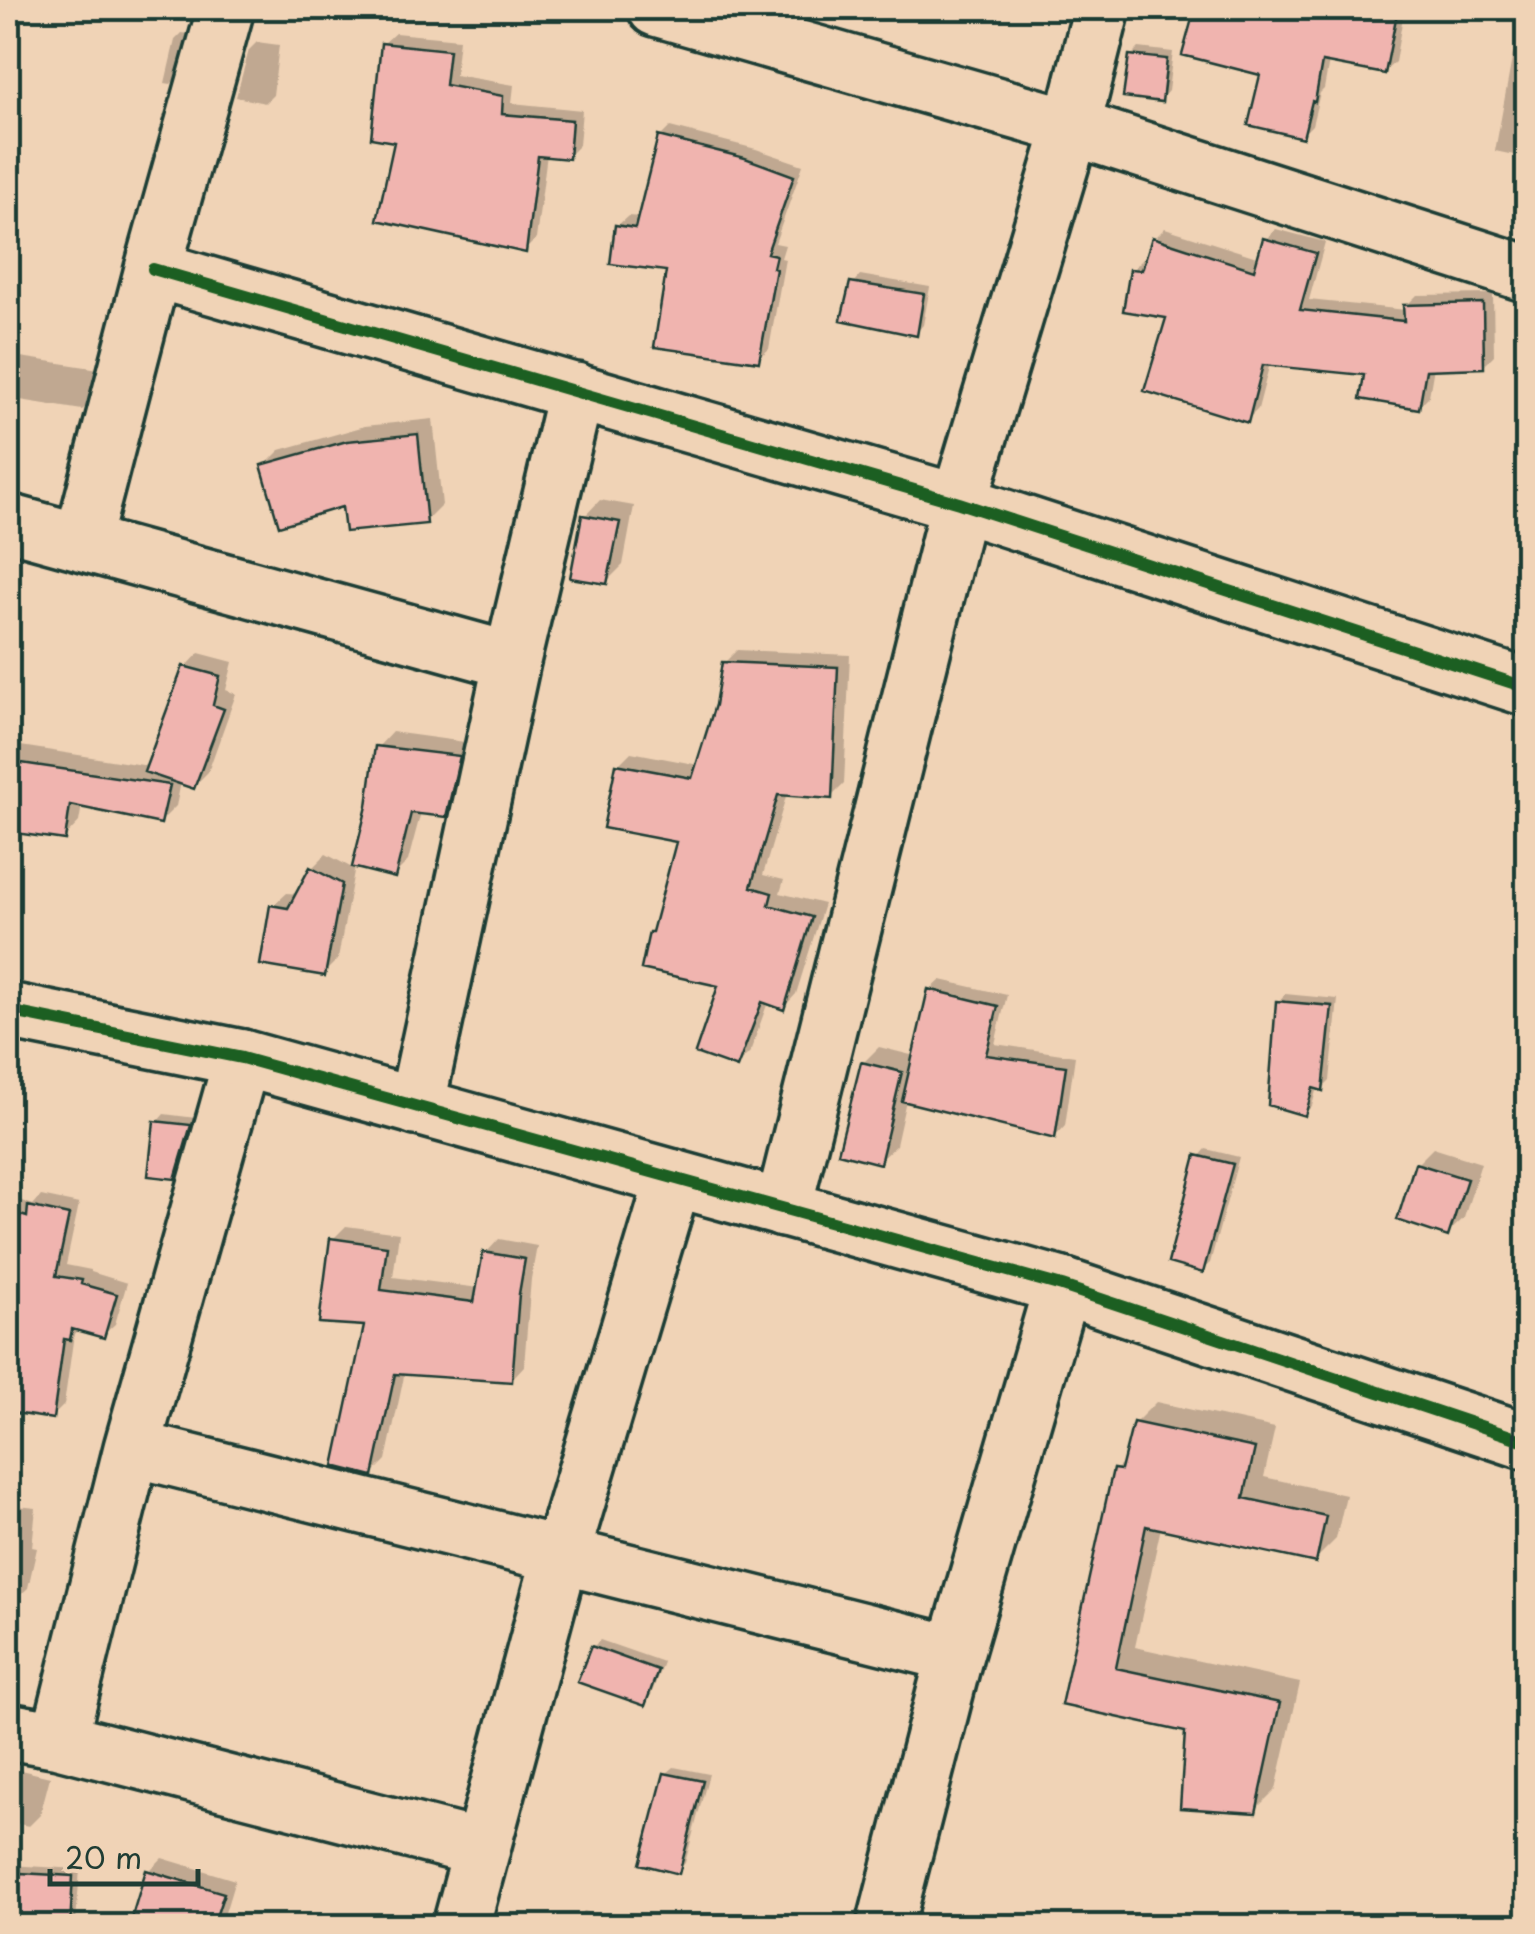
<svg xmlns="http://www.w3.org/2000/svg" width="1535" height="1934" font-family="'Playpen Sans',sans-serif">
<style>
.shadow{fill:#0003}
.building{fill:#f0b4af;stroke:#1f3d34;stroke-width:2.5}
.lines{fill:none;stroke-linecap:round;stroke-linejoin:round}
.minor-casing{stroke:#1f3d34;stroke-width:62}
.tertiary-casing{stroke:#1f3d34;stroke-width:62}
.minor{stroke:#f0d3b6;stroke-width:55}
.tertiary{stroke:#f0d3b6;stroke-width:55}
.cycleway-casing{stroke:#f0d3b6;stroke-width:19}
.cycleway{stroke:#1b5e20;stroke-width:12}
</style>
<rect width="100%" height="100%" fill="#f0d3b6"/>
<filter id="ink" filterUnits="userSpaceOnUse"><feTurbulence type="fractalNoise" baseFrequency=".01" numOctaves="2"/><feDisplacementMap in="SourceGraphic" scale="20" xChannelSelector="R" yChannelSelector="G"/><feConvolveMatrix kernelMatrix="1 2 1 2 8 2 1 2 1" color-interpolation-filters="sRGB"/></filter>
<g filter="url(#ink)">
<!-- shadow -->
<path class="shadow" d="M 1197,8 L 1391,8 L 1404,11 L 1395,62 L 1384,72 L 1329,61 L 1324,89 L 1320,93 L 1312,125 L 1302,135 L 1263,73 L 1185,54 Z
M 182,33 L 190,34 L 178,76 L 171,84 L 165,83 L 175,40 Z
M 395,33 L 459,39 L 455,75 L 514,85 L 512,103 L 582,110 L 579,145 L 568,156 L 547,154 L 536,239 L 525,250 L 397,140 L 383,44 Z
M 257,42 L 279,45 L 273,95 L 265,103 L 236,97 L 249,50 Z
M 1521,46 L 1528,48 L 1528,158 L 1495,151 L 1513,53 Z
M 1139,48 L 1173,52 L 1168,91 L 1161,99 L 1131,56 Z
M 670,127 L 756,149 L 803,165 L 775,243 L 785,245 L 781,258 L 785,259 L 769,349 L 758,359 L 669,269 L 617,226 L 628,216 L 640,217 L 660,137 Z
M 1165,228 L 1260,258 L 1266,239 L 1276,229 L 1325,242 L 1309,300 L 1406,310 L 1406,306 L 1417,295 L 1493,294 L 1494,355 L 1483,366 L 1434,367 L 1429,396 L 1418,407 L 1367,373 L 1270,363 L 1258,409 L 1247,420 L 1170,316 L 1132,270 L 1143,259 L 1148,260 L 1154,239 Z
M 860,275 L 930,287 L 923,325 L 916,333 L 853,283 Z
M 14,356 L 99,369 L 90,403 L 82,410 L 8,398 L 8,357 Z
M 433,419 L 442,505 L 426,521 L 344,504 L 264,466 L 280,450 L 365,426 Z
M 600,500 L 634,506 L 623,565 L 607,581 L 584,517 Z
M 1528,551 L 1528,601 L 1515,598 Z
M 737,650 L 850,655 L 844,784 L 831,797 L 787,793 L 763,875 L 784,880 L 780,893 L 824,904 L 796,994 L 784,1007 L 768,1002 L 750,1052 L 737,1065 L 721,984 L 679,840 L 618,765 L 631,752 L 699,765 L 717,705 L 724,663 Z
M 199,653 L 233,662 L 226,690 L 236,694 L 208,772 L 194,786 L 181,782 L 176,806 L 161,821 L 82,805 L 79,822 L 64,838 L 8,829 L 8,744 L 149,766 L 185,668 Z
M 392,732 L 472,743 L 460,800 L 445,815 L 421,812 L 408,861 L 394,875 L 355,866 L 338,959 L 324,973 L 273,906 L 287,893 L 298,894 L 312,868 L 326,854 L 354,869 L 370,806 L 378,747 Z
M 941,980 L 1007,995 L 995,1044 L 1075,1056 L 1065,1126 L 1055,1137 L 906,1100 L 896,1145 L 879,1161 L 863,1063 L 879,1047 L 915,1056 L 930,990 Z
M 1285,994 L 1338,999 L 1330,1081 L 1323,1088 L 1317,1087 L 1312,1106 L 1305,1113 L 1278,1002 Z
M 164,1114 L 196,1118 L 182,1169 L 174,1176 L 157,1122 Z
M 1433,1148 L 1481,1163 L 1464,1218 L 1447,1234 L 1417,1164 Z
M 1206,1149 L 1239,1157 L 1210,1263 L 1202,1270 L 1199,1157 Z
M 8,1196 L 33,1205 L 41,1196 L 79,1204 L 66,1265 L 91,1270 L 91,1272 L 127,1283 L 115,1324 L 103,1335 L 79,1328 L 74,1334 L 64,1405 L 52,1417 L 8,1410 Z
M 346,1226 L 399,1233 L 393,1277 L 479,1288 L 486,1253 L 499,1239 L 537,1246 L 531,1279 L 524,1366 L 511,1380 L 405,1372 L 386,1460 L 373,1473 L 367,1324 L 332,1240 Z
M 1156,1402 L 1275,1428 L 1264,1477 L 1346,1495 L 1336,1539 L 1315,1560 L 1161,1527 L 1135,1647 L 1300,1683 L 1276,1789 L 1255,1810 L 1188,1730 L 1064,1703 L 1116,1470 L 1126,1460 L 1135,1423 Z
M 8,1505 L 36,1508 L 32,1547 L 37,1548 L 28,1588 L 16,1599 L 8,1597 Z
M 600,1640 L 663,1662 L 651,1695 L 644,1703 L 593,1647 Z
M 8,1767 L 50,1777 L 40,1815 L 29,1826 L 8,1822 Z
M 674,1767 L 709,1774 L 685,1863 L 678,1871 L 666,1774 Z
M 162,1858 L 235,1880 L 221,1926 L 132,1926 L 148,1872 Z
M 8,1865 L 80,1869 L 76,1922 L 71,1926 L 8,1926 Z
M 584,1911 L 633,1924 L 632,1926 L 570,1926 Z"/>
<!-- building -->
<path class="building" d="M 1195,8 L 1398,8 L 1385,74 L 1322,62 L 1315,102 L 1312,101 L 1303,138 L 1248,125 L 1260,75 L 1182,55 Z
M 381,43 L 449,50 L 445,85 L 503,96 L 502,114 L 572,120 L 569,159 L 538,156 L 526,253 L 377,220 L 394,142 L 371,138 Z
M 1129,55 L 1167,59 L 1162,102 L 1123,97 Z
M 658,136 L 745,158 L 794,176 L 767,253 L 776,255 L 773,268 L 776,269 L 759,362 L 654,347 L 666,271 L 610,264 L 615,225 L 635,228 Z
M 1152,237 L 1254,270 L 1263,238 L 1316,253 L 1300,310 L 1404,321 L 1403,305 L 1483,303 L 1484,368 L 1426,370 L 1419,409 L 1360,399 L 1364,375 L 1263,365 L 1248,423 L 1144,391 L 1166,318 L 1123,311 L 1130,269 L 1142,270 Z
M 850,282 L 924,294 L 917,336 L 841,320 Z
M 418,434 L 427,524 L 345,532 L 342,507 L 279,526 L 261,465 L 347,441 Z
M 582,515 L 620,522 L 607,584 L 570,578 Z
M 722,662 L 838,667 L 832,799 L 778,795 L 751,887 L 772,893 L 769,905 L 812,917 L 784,1010 L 762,1002 L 737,1068 L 695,1053 L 718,986 L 641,969 L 649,932 L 652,932 L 676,842 L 603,828 L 616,764 L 692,778 L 715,705 Z
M 183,666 L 220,676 L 213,705 L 224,709 L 194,789 L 144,772 Z
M 375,746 L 460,756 L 446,817 L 411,813 L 395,878 L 352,867 L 367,806 Z
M 8,761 L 170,785 L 161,824 L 70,805 L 65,840 L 8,832 Z
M 310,867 L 342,884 L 325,976 L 260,965 L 270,905 L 288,908 Z
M 928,989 L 998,1006 L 986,1055 L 1066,1066 L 1055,1139 L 902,1101 Z
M 1276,1001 L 1332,1006 L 1323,1091 L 1313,1088 L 1305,1116 L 1268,1105 Z
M 861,1062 L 902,1072 L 880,1164 L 838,1153 Z
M 154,1121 L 191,1125 L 175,1179 L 148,1176 Z
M 1196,1155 L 1233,1164 L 1203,1273 L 1168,1263 Z
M 1415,1163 L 1467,1179 L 1448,1237 L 1397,1220 Z
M 28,1206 L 69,1215 L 56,1276 L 82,1280 L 81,1284 L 117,1294 L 104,1338 L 72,1329 L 70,1340 L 64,1339 L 53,1419 L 8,1412 L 8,1211 L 27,1217 Z
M 330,1238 L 387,1246 L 381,1290 L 474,1302 L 483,1252 L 525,1259 L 519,1294 L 512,1382 L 395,1374 L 373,1476 L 334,1466 L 364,1326 L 319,1323 Z
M 1133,1422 L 1255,1448 L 1244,1498 L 1326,1516 L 1316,1563 L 1146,1526 L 1116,1668 L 1280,1703 L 1256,1813 L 1180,1808 L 1185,1732 L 1061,1705 L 1113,1469 L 1121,1470 Z
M 591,1646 L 658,1670 L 645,1706 L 577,1682 Z
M 664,1773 L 703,1781 L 679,1874 L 640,1864 Z
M 146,1870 L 224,1893 L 213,1926 L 129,1926 Z
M 20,1873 L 73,1876 L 70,1926 L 8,1926 L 8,1916 Z"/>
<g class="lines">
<defs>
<path id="minor" d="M 656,8 L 1072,127 L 1528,274
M 153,269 L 959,503 L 1528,688
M 8,522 L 512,661
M 82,542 L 153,269 L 226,8
M 416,1107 L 512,661 L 576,391
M 783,1209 L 959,503 L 1072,127 L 1102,8
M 132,1448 L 955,1654
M 8,1731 L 59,1740 L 482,1849
M 59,1740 L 132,1448 L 242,1058
M 461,1926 L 561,1555 L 674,1178
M 885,1926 L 955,1654 L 1062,1286"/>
<path id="tertiary" d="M 8,1011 L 242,1058 L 1062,1286 L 1528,1442"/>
</defs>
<!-- minor casing -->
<use href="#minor" class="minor-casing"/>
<!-- tertiary casing -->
<use href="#tertiary" class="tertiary-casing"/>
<!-- minor -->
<use href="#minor" class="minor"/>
<!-- tertiary -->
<use href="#tertiary" class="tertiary"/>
<defs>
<path id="cycleway" d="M 153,269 L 959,503 L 1528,688
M 8,1011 L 242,1058 L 1062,1286 L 1528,1442"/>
</defs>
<!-- cycleway casing -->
<use href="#cycleway" class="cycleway-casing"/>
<!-- cycleway -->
<use href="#cycleway" class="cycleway"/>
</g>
</g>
<!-- margin -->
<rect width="1535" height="1934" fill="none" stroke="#f0d3b6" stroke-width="40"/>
<rect x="20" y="20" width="1495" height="1894" fill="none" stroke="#1f3d34" stroke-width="4" filter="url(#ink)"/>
<!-- scale -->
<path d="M50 1869v15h148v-15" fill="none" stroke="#1f3d34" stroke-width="5"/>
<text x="65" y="1869" font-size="30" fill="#1f3d34" stroke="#f0d3b6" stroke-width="8" paint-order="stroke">20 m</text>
</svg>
